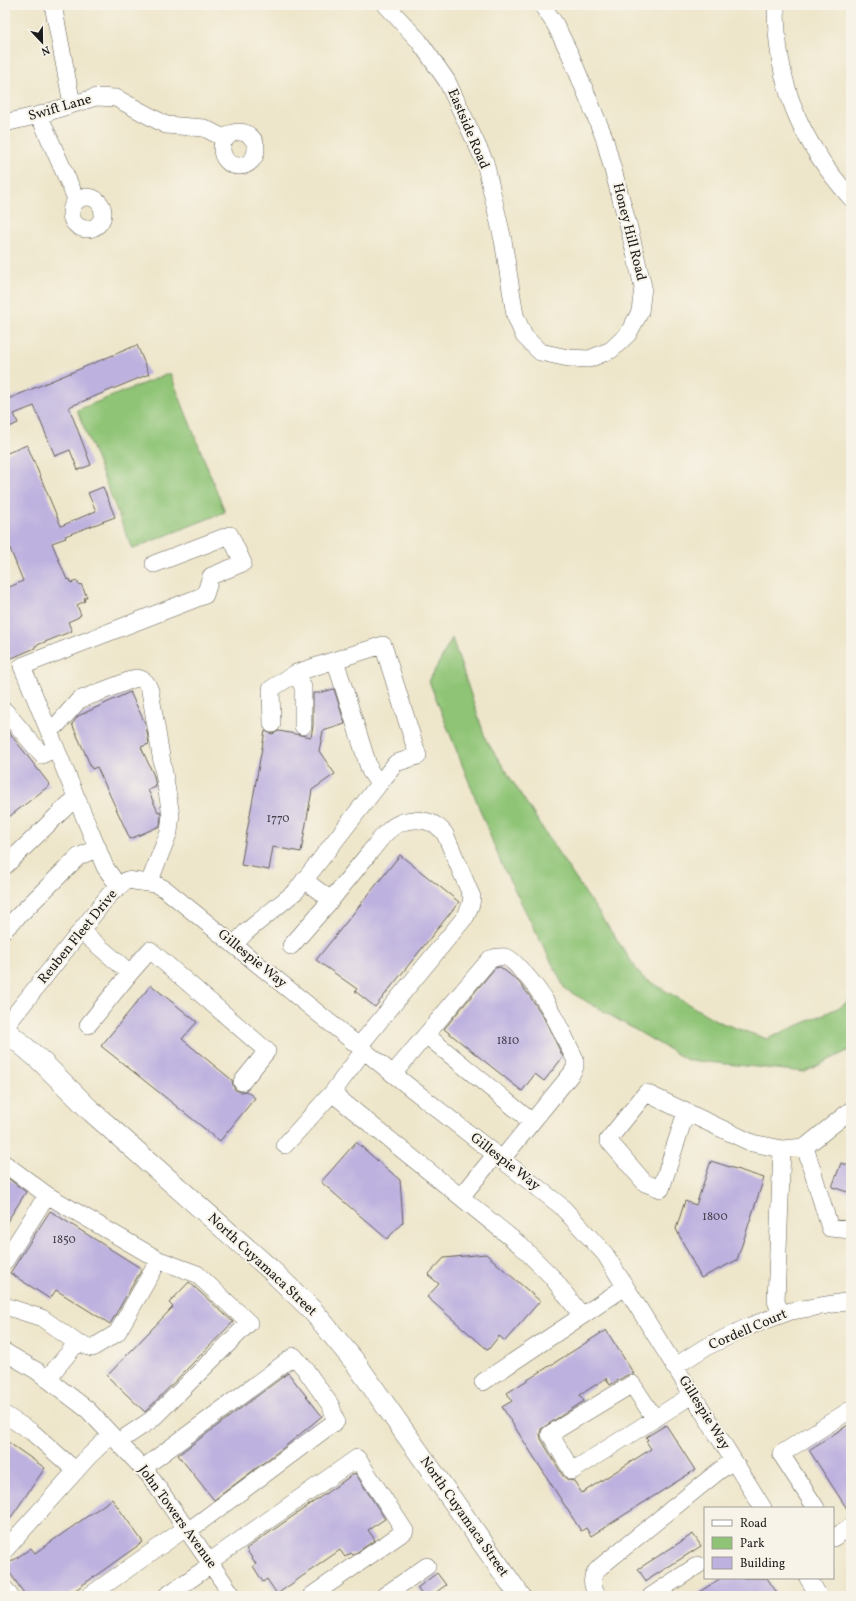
<svg xmlns="http://www.w3.org/2000/svg" width="856" height="1601" font-family="Vollkorn,serif">
<style>
.green{fill:#8fc476;stroke:#567049}
.building{fill:#bdb1df}
.lines{fill:none;stroke-linecap:round;stroke-linejoin:round}
.minor-casing{stroke:#666359;stroke-width:18}
.major-casing{stroke:#666359;stroke-width:22}
.minor{stroke:#fff;stroke-width:17}
.major{stroke:#fff;stroke-width:21}
.labels{text-anchor:middle;dominant-baseline:central;stroke-width:4;stroke-linejoin:round;paint-order:stroke}
.number-label{font-size:12px;fill:#44414d}
.street-label{font-size:14px;fill:#1c1c1c;stroke:#f7f3e8}
</style>
<rect width="100%" height="100%" fill="#f7f3e8"/>
<filter id="ink" filterUnits="userSpaceOnUse"><feTurbulence type="fractalNoise" baseFrequency=".025" numOctaves="2"/><feDisplacementMap in="SourceGraphic" scale="8" xChannelSelector="R" yChannelSelector="G"/><feConvolveMatrix kernelMatrix="1 2 1 2 8 2 1 2 1" color-interpolation-filters="sRGB"/></filter>
<filter id="wash" filterUnits="userSpaceOnUse"><feTurbulence type="fractalNoise" baseFrequency=".012" numOctaves="4" result="noise"/><feDisplacementMap in="SourceGraphic" scale="16" xChannelSelector="R" yChannelSelector="G"/><feGaussianBlur stdDeviation="0.9" result="paint"/><feColorMatrix in="noise" values="0 0 0 0 0 0 0 0 0 0 0 0 0 0 0 0 0 1.4 0 .05"/><feComposite in="paint" operator="in"/></filter>
<g filter="url(#wash)">
<rect width="100%" height="100%" fill="#eee6ca"/>
<!-- green -->
<path class="green" d="M 170,373 L 225,512 L 132,549 L 77,410 Z
M 452,638 L 486,740 L 563,860 L 642,977 L 719,1022 L 767,1039 L 840,1007 L 851,999 L 851,1049 L 805,1072 L 687,1060 L 565,989 L 501,863 L 429,681 Z"/>
<g id="blocks">
<!-- building -->
<path class="building" d="M 137,345 L 149,374 L 69,407 L 91,465 L 78,470 L 70,450 L 55,456 L 34,406 L 14,414 L 18,423 L 5,429 L 5,392 L 8,399 Z
M 27,445 L 61,526 L 96,511 L 88,493 L 103,487 L 115,517 L 65,536 L 66,538 L 52,543 L 67,580 L 70,579 L 71,583 L 77,581 L 79,585 L 81,584 L 87,597 L 84,598 L 85,601 L 77,605 L 81,615 L 79,616 L 79,617 L 68,622 L 72,631 L 35,646 L 35,648 L 5,661 L 5,589 L 23,581 L 5,536 L 5,454 Z
M 334,689 L 345,724 L 323,731 L 319,751 L 335,774 L 312,790 L 301,852 L 273,847 L 269,870 L 241,865 L 265,731 L 272,734 L 279,731 L 311,737 L 313,726 L 313,693 L 319,693 Z
M 130,692 L 146,725 L 149,744 L 141,747 L 154,776 L 156,787 L 148,790 L 158,812 L 160,811 L 161,815 L 160,826 L 130,839 L 97,767 L 92,769 L 72,724 L 78,716 Z
M 5,727 L 50,785 L 5,820 Z
M 400,855 L 459,902 L 375,1007 L 355,991 L 357,989 L 316,960 Z
M 500,967 L 517,980 L 529,995 L 543,1016 L 563,1057 L 544,1081 L 535,1074 L 522,1091 L 444,1029 L 495,968 Z
M 151,985 L 197,1022 L 182,1039 L 232,1080 L 233,1085 L 235,1090 L 241,1092 L 246,1091 L 255,1098 L 220,1141 L 101,1046 Z
M 356,1142 L 400,1180 L 403,1222 L 387,1239 L 321,1182 Z
M 711,1161 L 764,1178 L 737,1260 L 701,1278 L 676,1229 L 685,1201 L 696,1205 Z
M 841,1163 L 851,1166 L 851,1193 L 832,1187 Z
M 5,1176 L 26,1192 L 5,1225 Z
M 50,1211 L 142,1269 L 110,1324 L 56,1290 L 50,1299 L 10,1273 Z
M 486,1254 L 540,1301 L 505,1341 L 499,1336 L 488,1350 L 427,1297 L 439,1284 L 428,1275 L 444,1258 Z
M 189,1282 L 233,1322 L 145,1412 L 107,1376 L 173,1307 L 169,1303 Z
M 606,1330 L 634,1374 L 627,1375 L 610,1385 L 606,1378 L 580,1395 L 584,1401 L 541,1429 L 540,1434 L 541,1439 L 563,1476 L 568,1480 L 574,1481 L 582,1493 L 651,1449 L 646,1441 L 648,1440 L 646,1437 L 666,1425 L 695,1470 L 591,1536 L 586,1528 L 581,1531 L 502,1407 L 512,1401 L 507,1393 Z
M 288,1373 L 322,1416 L 287,1445 L 214,1500 L 178,1455 Z
M 851,1423 L 851,1515 L 809,1450 Z
M 5,1440 L 45,1468 L 5,1526 Z
M 355,1473 L 385,1519 L 368,1530 L 375,1540 L 353,1555 L 351,1553 L 345,1557 L 340,1550 L 277,1594 L 267,1579 L 263,1582 L 253,1566 L 256,1564 L 246,1549 Z
M 112,1499 L 143,1542 L 67,1596 L 26,1596 L 5,1566 L 31,1548 L 35,1553 Z
M 693,1534 L 701,1546 L 646,1581 L 638,1569 Z
M 437,1573 L 446,1585 L 431,1596 L 423,1596 L 417,1588 Z
M 721,1578 L 767,1578 L 779,1596 L 693,1596 Z"/>
</g>
</g>
<g filter="url(#ink)">
<use href="#blocks" fill-opacity="0" stroke="#666359" stroke-width="1"/>
<g class="lines">
<defs>
<path id="minor" d="M 53,5 L 72,104
M 386,5 L 419,41 L 447,81 L 485,162 L 503,240 L 515,315 L 524,336 L 540,352 L 568,358 L 589,359 L 611,350 L 628,334 L 640,312 L 643,287 L 630,232 L 604,137 L 570,54 L 555,24 L 542,5
M 776,5 C 776,83 799,140 851,198
M 39,115 L 77,201
M 5,123 L 39,115 L 96,97 L 116,98 L 166,125 L 204,128 L 226,139
M222 149a17 17 0 1 1 34 0a17 17 0 1 1-34 0Z
M71 213a16 16 0 1 1 32 0a16 16 0 1 1-32 0Z
M 335,660 L 383,645 L 418,756 L 396,763 L 379,784
M 296,673 L 303,687 L 303,726
M 5,711 L 42,755 L 56,748
M 48,727 L 57,725 L 79,700 L 136,678 C 145,679 147,683 150,691 L 171,815 L 169,832 L 149,883
M 5,866 L 69,804 L 78,800
M 119,887 L 105,867 L 22,666 L 205,595 L 211,576 L 243,563 L 230,535 L 154,564
M 331,900 C 344,884 357,868 370,852 C 376,845 381,837 388,831 C 404,816 432,816 445,834 L 472,897 L 471,904 L 466,916 L 359,1046
M 5,929 L 78,857 L 98,848
M 81,931 L 130,973 L 88,1025
M 234,945 L 246,932 L 296,891 L 379,784 L 370,771 L 335,660 L 296,673 L 271,689 L 272,724
M 291,946 L 331,900 L 304,880
M 130,973 L 150,950 L 267,1051 L 242,1082
M 5,1027 L 109,895 L 127,880 L 155,884 L 165,889 L 393,1074 L 561,1206 L 605,1254 L 763,1508
M 426,1035 L 532,1122
M 393,1074 L 490,959 C 495,957 500,956 506,957 C 511,959 516,964 520,969 C 546,994 559,1027 575,1059 L 575,1067 L 572,1073 L 502,1159
M 332,1093 L 520,1245 L 552,1277 L 582,1316
M 686,1112 L 661,1189 L 645,1183 L 608,1140 L 646,1093 L 752,1143 L 782,1149
M 285,1145 L 332,1093 L 364,1050
M 805,1147 L 830,1228 L 851,1230
M 5,1164 L 47,1195 L 159,1260 L 197,1274 L 249,1323 L 151,1420 L 118,1442
M 461,1197 L 496,1154
M 5,1261 L 47,1195
M 5,1306 L 42,1318 L 77,1343 L 92,1348 L 117,1333 L 159,1260
M 781,1314 L 776,1301 L 782,1149 L 805,1147 L 851,1110
M 5,1352 L 37,1371 L 88,1410 L 149,1475 L 233,1596
M 674,1367 L 704,1348 L 750,1326 L 791,1311 L 851,1301
M 47,1379 L 77,1343
M 483,1382 L 625,1287
M 5,1415 L 32,1432 L 76,1471
M 655,1419 L 632,1384 L 550,1434 L 572,1471 L 692,1395
M 143,1468 L 294,1356 L 305,1369 L 331,1406 L 336,1421 L 188,1531
M 816,1508 L 781,1454 L 850,1410 L 851,1411
M 833,1538 L 851,1527
M 5,1550 L 89,1456 L 111,1435
M 209,1562 L 357,1458 L 405,1531 L 311,1596
M 808,1578 L 819,1596
M 5,1589 L 10,1596
M 89,1596 L 186,1528
M 166,1596 L 211,1565
M 384,1596 L 427,1566
M 597,1596 C 591,1583 590,1577 600,1567 L 720,1470 L 733,1461
M 651,1596 L 698,1565"/>
<path id="major" d="M 5,1030 L 42,1062 L 92,1112 L 271,1270 L 313,1311 L 355,1362 L 520,1596"/>
</defs>
<!-- minor casing -->
<use href="#minor" class="minor-casing"/>
<!-- major casing -->
<use href="#major" class="major-casing"/>
<!-- minor -->
<use href="#minor" class="minor"/>
<!-- major -->
<use href="#major" class="major"/>
</g>
</g>
<g class="labels">
<!-- number labels -->
<g class="number-label">
<text x="278" y="819">1770</text>
<text x="508" y="1041">1810</text>
<text x="715" y="1217">1800</text>
<text x="64" y="1240">1850</text>
</g>
<!-- street labels -->
<g class="street-label">
<text transform="translate(60 108) rotate(-16)">Swift Lane</text>
<text transform="translate(468 129) rotate(67)">Eastside Road</text>
<text transform="translate(629 232) rotate(76)">Honey Hill Road</text>
<text transform="translate(78 937) rotate(-51)">Reuben Fleet Drive</text>
<text transform="translate(252 959) rotate(39)">Gillespie Way</text>
<text transform="translate(505 1162) rotate(38)">Gillespie Way</text>
<text transform="translate(262 1265) rotate(43)">North Cuyamaca Street</text>
<text transform="translate(748 1330) rotate(-23)">Cordell Court</text>
<text transform="translate(704 1413) rotate(58)">Gillespie Way</text>
<text transform="translate(177 1517) rotate(54)">John Towers Avenue</text>
<text transform="translate(464 1517) rotate(55)">North Cuyamaca Street</text>
</g>
</g>
<!-- margin -->
<rect width="856" height="1601" fill="none" stroke="#f7f3e8" stroke-width="20"/>
<!-- legend -->
<rect x="704" y="1507" width="130" height="72" fill="#f7f3e8" stroke="#9f9d96"/>
<rect x="712" y="1520" width="20" height="6" fill="#ffffff" stroke="#9f9d96"/>
<text x="740" y="1527" font-size="12" fill="#1c1c1c">Road</text>
<rect x="712" y="1537" width="20" height="12" fill="#8fc476" stroke="#9f9d96"/>
<text x="740" y="1547" font-size="12" fill="#1c1c1c">Park</text>
<rect x="712" y="1557" width="20" height="12" fill="#bdb1df" stroke="#9f9d96"/>
<text x="740" y="1567" font-size="12" fill="#1c1c1c">Building</text>
<!-- north arrow -->
<g transform="translate(42 42) rotate(158)" stroke="#f7f3e8" stroke-width="3" paint-order="stroke">
<path d="M0-3L7 15L0 10L-7 15Z" fill="#1c1c1c"/>
<text y="-6" font-size="11" font-weight="bold" text-anchor="middle" fill="#1c1c1c">N</text>
</g>
</svg>
